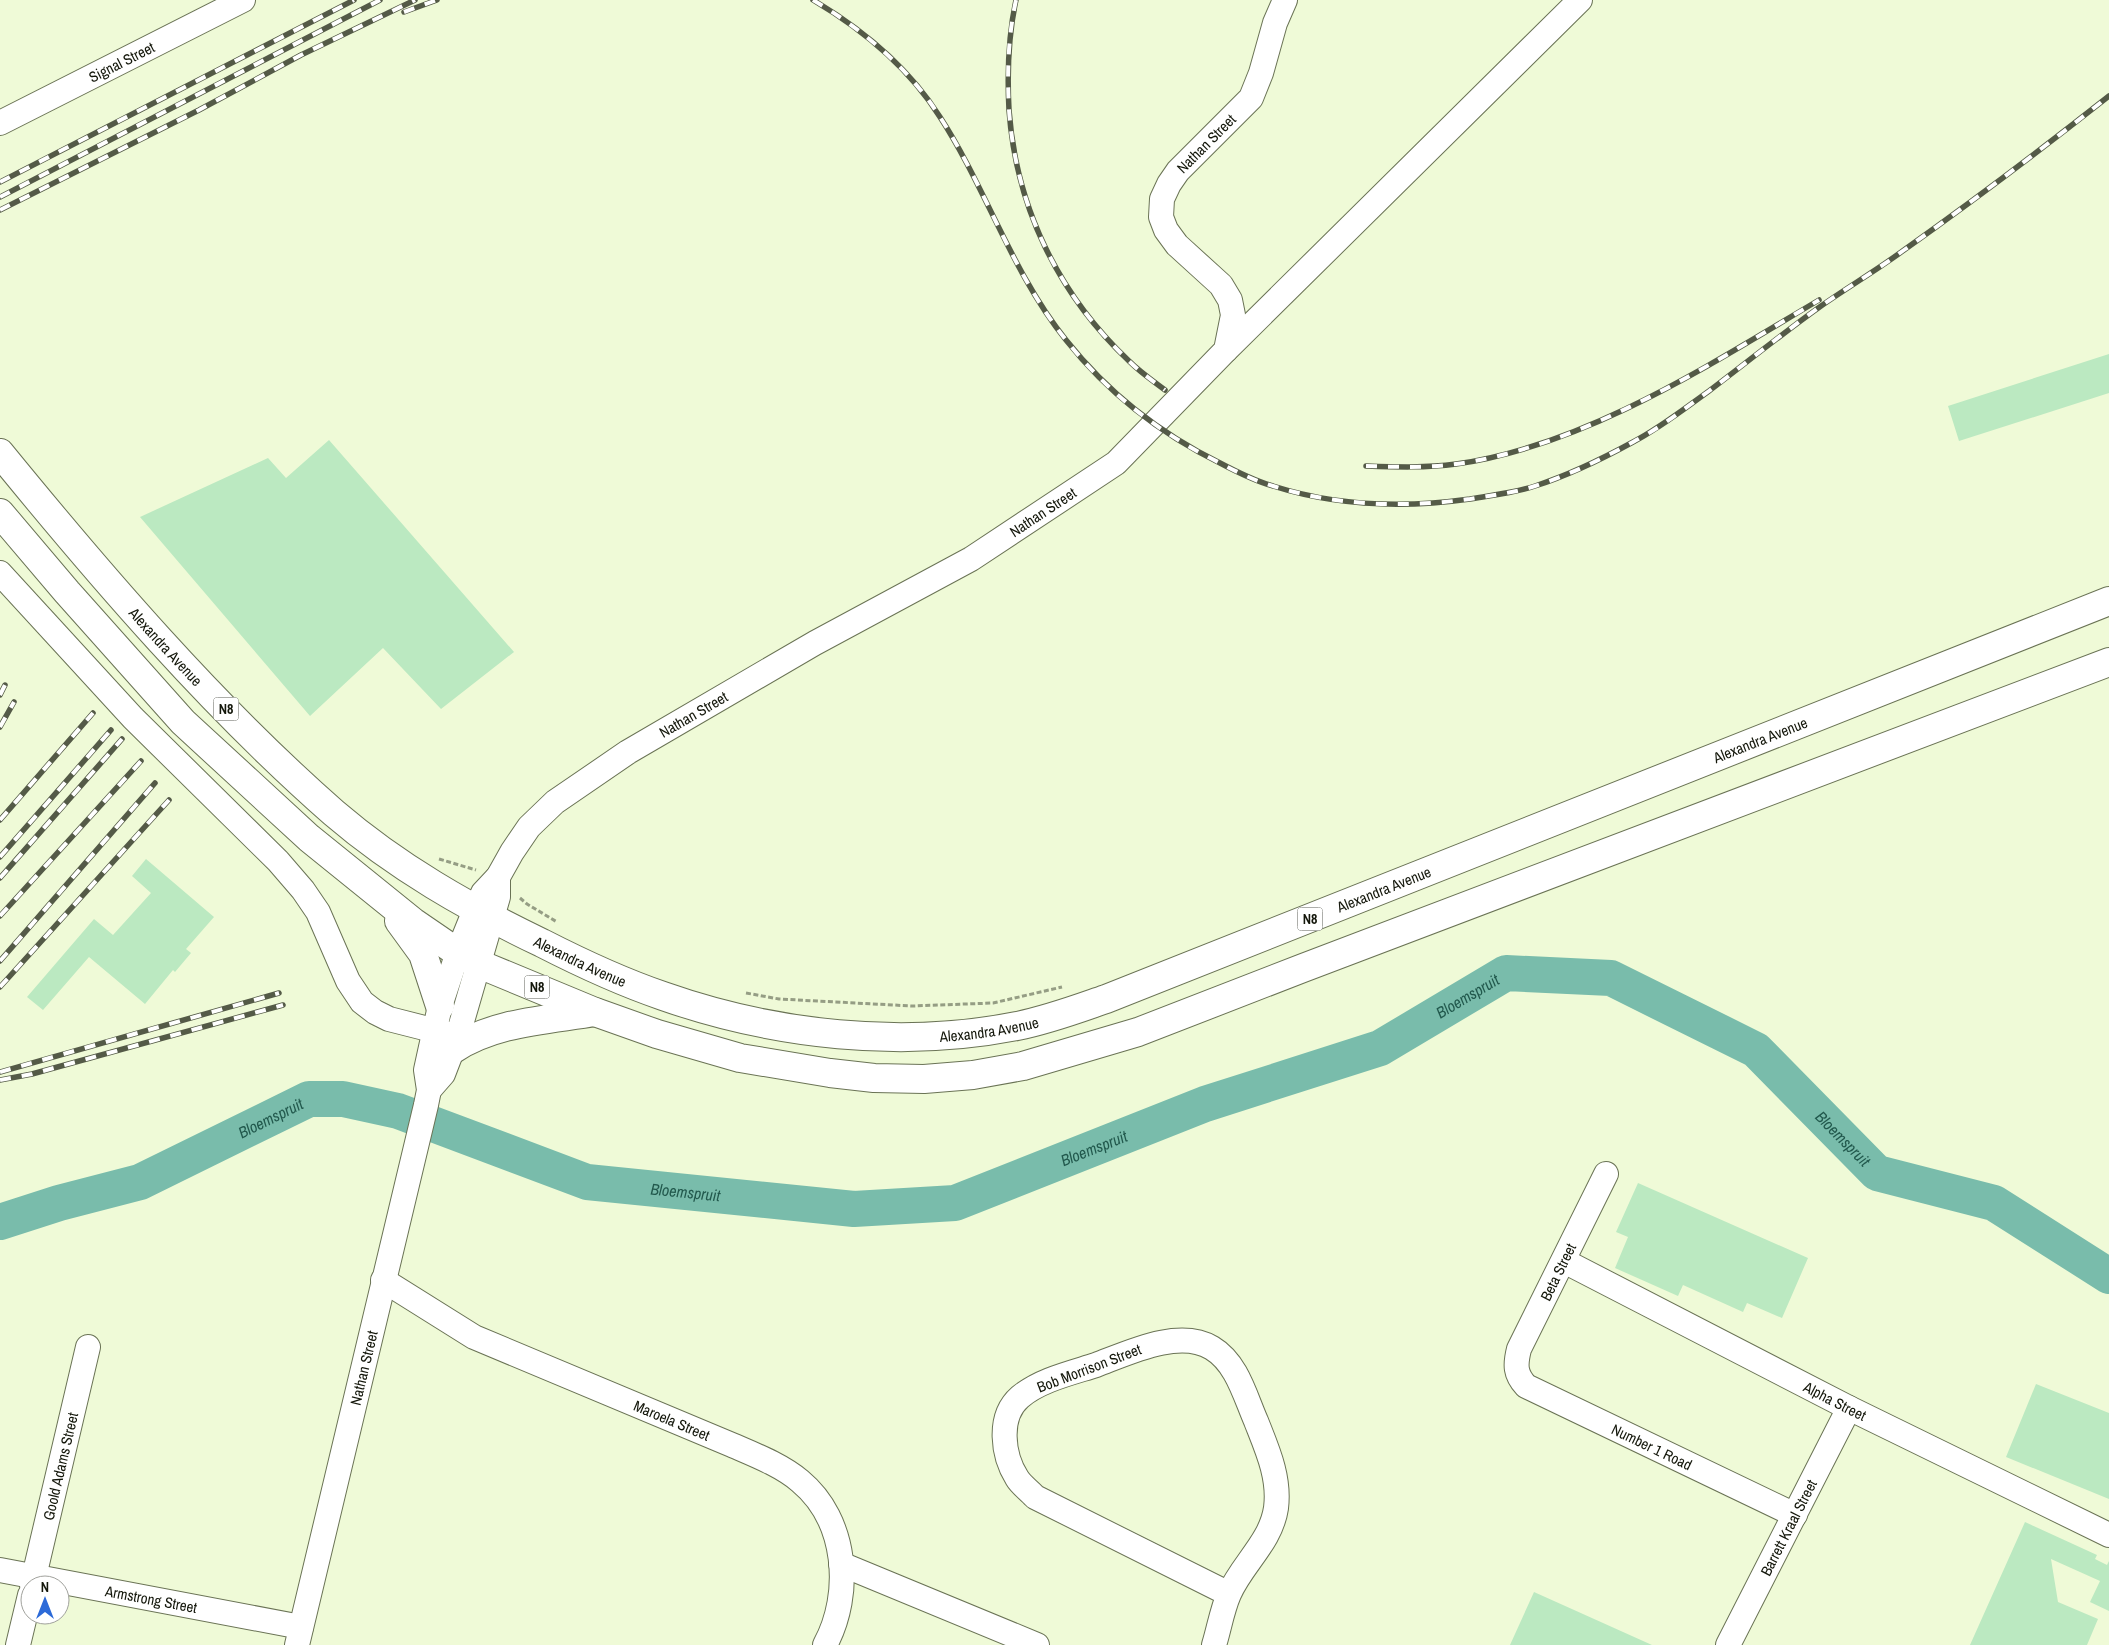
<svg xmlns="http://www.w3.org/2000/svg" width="2109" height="1645" font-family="'Archivo Narrow',sans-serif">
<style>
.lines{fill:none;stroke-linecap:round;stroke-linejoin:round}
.river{stroke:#79bcab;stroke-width:36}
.building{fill:#bbe9c1}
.minor-casing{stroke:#6a7355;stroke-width:26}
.highway-casing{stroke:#6a7355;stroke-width:30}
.path{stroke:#959d84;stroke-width:3;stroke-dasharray:5 2.5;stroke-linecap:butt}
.minor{stroke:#fff;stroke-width:24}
.highway{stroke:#fff;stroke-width:28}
.rail-casing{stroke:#545a47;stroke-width:5.5}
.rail{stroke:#fff;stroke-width:4;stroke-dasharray:11;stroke-linecap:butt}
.labels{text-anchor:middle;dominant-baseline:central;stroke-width:4;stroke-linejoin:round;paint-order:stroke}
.shield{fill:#fff;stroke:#5a5d54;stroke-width:1}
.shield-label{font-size:14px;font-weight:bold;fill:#14170b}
.street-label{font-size:15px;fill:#14170b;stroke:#fff}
.water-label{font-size:16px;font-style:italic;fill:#22594d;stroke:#fff}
</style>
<rect width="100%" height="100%" fill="#effad7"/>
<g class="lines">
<!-- river -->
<path class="river" id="s1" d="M 0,1222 L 59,1203 L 140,1182 L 309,1099 L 343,1099 L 398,1111 L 587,1182 L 854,1209 L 955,1203 L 1205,1104 L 1380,1048 L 1506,973 L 1611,978 L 1756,1050 L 1877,1173 L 1994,1203 L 2109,1276"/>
</g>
<!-- building -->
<path class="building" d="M 2109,354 L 2109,393 L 1959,441 L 1948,406 Z
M 329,440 L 514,652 L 441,709 L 383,648 L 310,716 L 140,517 L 268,458 L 286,478 Z
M 146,859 L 214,917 L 186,949 L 191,953 L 175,972 L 173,970 L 145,1004 L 89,957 L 43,1010 L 27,997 L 94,919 L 113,935 L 151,893 L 132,876 Z
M 1638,1183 L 1808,1258 L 1782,1318 L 1747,1303 L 1743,1312 L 1683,1285 L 1678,1296 L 1615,1268 L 1628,1237 L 1616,1232 Z
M 2036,1384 L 2109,1413 L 2109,1499 L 2006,1457 Z
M 2025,1522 L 2097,1555 L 2095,1559 L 2107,1565 L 2109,1561 L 2109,1611 L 2090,1602 L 2100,1581 L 2051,1559 L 2058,1602 L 2098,1619 L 2087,1645 L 1970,1645 Z
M 1534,1592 L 1652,1645 L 1510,1645 Z"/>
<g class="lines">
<defs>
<g id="minor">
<path id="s2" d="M 0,123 L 243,0"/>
<path d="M 1226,350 L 1580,0"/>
<path d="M 0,573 L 133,718 L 278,861 L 303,890 L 318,912 L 348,981 L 362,1002 L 375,1012 L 389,1019 L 448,1034"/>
<path d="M 429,1090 L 443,1074 L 458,1035 L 498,897 L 498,877"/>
<path id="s3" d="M 1606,1174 L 1519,1349 C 1515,1365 1515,1374 1526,1386 L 1795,1515"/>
<path id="s4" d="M 1564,1261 L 1849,1408 L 2109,1535"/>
<path id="s5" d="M 383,1280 L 474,1337 L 732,1445 C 755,1455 781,1465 800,1481 C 847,1520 853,1593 825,1645"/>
<path d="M 841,1564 L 1037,1645"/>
<path id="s6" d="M 0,1570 L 301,1627"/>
<path id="s7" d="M 32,1585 L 88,1347"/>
<path d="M 18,1645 L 30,1595"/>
<path id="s8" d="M 297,1645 L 426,1105 L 429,1090 L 426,1070 L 440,1006 L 458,952 L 475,910 L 483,893 L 498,877 L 512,852 L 529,827 L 555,802 L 628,752 L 815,643 L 971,559 L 1116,463 L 1226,350 L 1233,315 L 1230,300 L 1221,285 L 1177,245 L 1166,230 L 1161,217 L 1162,199 L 1169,184 L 1178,171 L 1251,98 L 1261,73 L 1275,23 L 1285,0"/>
<path d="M 1214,1645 C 1219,1629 1222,1610 1229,1594 C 1242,1564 1271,1542 1276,1508 C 1280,1477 1267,1449 1256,1421 C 1245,1396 1237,1363 1212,1348 C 1179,1328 1128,1353 1096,1365 C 1071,1373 1040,1380 1020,1397 C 997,1417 1003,1456 1017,1478 C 1021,1485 1030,1491 1035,1497 L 1229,1594"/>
<path id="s9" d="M 1728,1645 L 1849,1408"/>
</g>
<g id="highway">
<path id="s10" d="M 0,453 C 102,578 213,707 334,813 C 397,867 467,907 542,943 C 581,963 622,982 663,996 C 774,1035 902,1049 1017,1026 C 1048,1020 1077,1009 1106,999 L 2109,601"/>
<path d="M 0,513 L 67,592 L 183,722 L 309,838 L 413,922 L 451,948 L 479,964 L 595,1012 L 657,1034 L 740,1058 L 830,1073 L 874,1078 L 924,1079 L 973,1075 L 1023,1066 L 1138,1032 L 1303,968 L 2109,662"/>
<path d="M 399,921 L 423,954 L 440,1006"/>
<path d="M 452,1050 C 493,1022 547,1020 595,1012"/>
</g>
</defs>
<!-- minor casing -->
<use href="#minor" class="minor-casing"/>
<!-- highway casing -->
<use href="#highway" class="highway-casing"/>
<!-- path -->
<path class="path" d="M 439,859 L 476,870
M 520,898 L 527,904 L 557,922
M 746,993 L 779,999 L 912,1006 L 993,1003 L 1062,987"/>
<!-- minor -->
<use href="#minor" class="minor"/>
<!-- highway -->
<use href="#highway" class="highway"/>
<defs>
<path id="rail" d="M 813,0 C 862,29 909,68 940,117 C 986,188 1012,273 1066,340 C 1108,393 1159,433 1220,463 C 1237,472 1255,481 1273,486 C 1336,506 1405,508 1470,499 C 1492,495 1514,493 1535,486 C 1569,475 1602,459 1633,442 C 1660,428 1684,409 1709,391 C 1746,363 1783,333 1821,306 C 1848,287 1877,270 1904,250 C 1973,201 2042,149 2109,96
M 1016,0 C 1008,37 1007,72 1009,110 C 1016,207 1058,294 1129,361 C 1140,372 1153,381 1165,390
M 404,12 L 437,0
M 0,182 L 354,0
M 0,197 L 380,0
M 0,210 L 199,110 L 301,55 L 415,0
M 1366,466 C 1396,467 1426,468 1456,464 C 1585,446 1709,365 1819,300
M 0,695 L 5,685
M 0,727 L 14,702
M 0,820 L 93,713
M 0,857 L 111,730
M 0,878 L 122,739
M 0,916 L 141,761
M 0,961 L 155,783
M 0,987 L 169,800
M 0,1072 L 279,993
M 0,1080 L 32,1074 L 283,1005"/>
</defs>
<!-- rail casing -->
<use href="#rail" class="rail-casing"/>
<!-- rail -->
<use href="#rail" class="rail"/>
</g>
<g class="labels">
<!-- shield labels -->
<g class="shield">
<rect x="213.5" y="697.5" width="25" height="23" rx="4"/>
<rect x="1297.5" y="907.5" width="25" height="23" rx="4"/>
<rect x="524.5" y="975.5" width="25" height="23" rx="4"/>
</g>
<g class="shield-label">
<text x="226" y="709">N8</text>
<text x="1310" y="919">N8</text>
<text x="537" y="987">N8</text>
</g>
<!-- street labels -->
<g class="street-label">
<text stroke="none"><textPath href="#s2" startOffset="136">Signal Street</textPath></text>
<text stroke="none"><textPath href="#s8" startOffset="1958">Nathan Street</textPath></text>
<text stroke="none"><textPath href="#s8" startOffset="1462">Nathan Street</textPath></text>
<text stroke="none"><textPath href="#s10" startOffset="255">Alexandra Avenue</textPath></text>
<text stroke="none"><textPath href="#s8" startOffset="1058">Nathan Street</textPath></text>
<text stroke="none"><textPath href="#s10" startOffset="2026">Alexandra Avenue</textPath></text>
<text stroke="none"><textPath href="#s10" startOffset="1621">Alexandra Avenue</textPath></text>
<text stroke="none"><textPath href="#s10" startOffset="780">Alexandra Avenue</textPath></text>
<text stroke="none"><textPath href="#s10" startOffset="1201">Alexandra Avenue</textPath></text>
<text transform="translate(1558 1272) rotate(-64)">Beta Street</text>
<text stroke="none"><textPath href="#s8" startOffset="285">Nathan Street</textPath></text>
<text transform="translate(1089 1368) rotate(-21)">Bob Morrison Street</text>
<text stroke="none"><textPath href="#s4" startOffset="305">Alpha Street</textPath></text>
<text stroke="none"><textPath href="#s5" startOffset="322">Maroela Street</textPath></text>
<text stroke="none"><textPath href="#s3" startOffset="375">Number 1 Road</textPath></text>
<text stroke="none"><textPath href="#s7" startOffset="122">Goold Adams Street</textPath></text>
<text stroke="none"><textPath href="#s9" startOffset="132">Barrett Kraal Street</textPath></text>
<text stroke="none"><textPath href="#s6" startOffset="154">Armstrong Street</textPath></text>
</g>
<!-- water labels -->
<g class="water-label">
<text stroke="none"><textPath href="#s1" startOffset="1550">Bloemspruit</textPath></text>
<text stroke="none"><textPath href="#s1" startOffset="291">Bloemspruit</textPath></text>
<text stroke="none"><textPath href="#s1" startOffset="1986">Bloemspruit</textPath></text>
<text stroke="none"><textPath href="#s1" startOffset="1145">Bloemspruit</textPath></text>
<text stroke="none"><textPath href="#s1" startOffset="725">Bloemspruit</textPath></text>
</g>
</g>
<!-- north arrow -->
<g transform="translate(45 1600)"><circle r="24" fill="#ffffff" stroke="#a1a29d"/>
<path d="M0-4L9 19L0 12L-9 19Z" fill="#2c6ad8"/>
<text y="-8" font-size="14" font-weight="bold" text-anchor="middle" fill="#14170b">N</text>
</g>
</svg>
